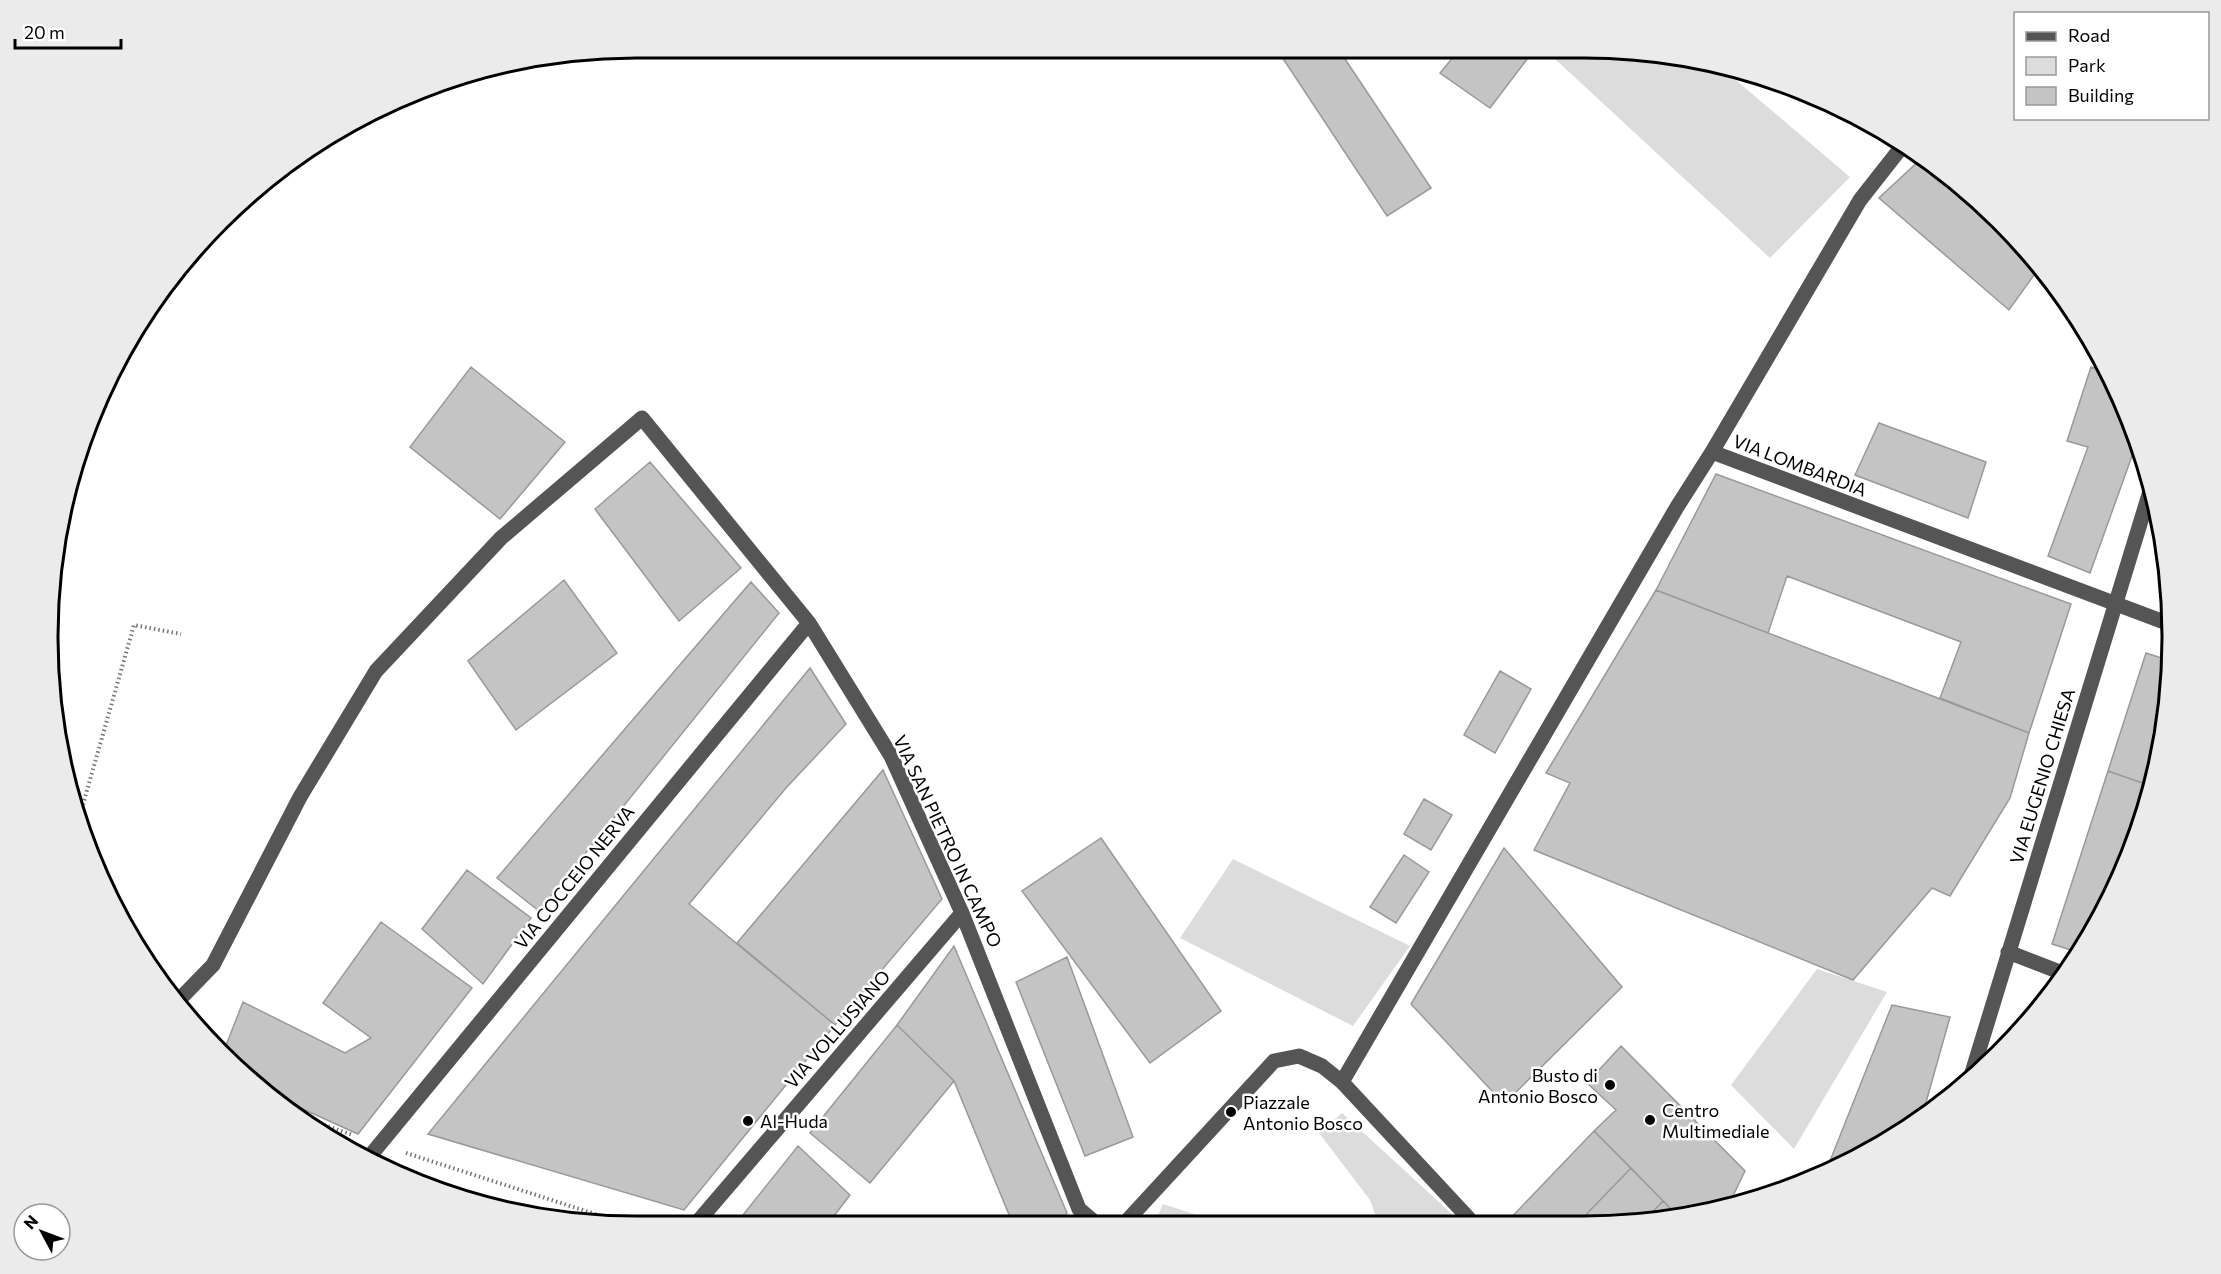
<svg xmlns="http://www.w3.org/2000/svg" width="2221" height="1274" font-family="Commissioner,sans-serif">
<style>
.green{fill:#dcdcdc}
.building{fill:#c4c4c4;stroke:#999;stroke-width:1.5}
.lines{fill:none;stroke-linecap:round;stroke-linejoin:round}
.path{stroke:#777;stroke-width:4;stroke-dasharray:1.5 3;stroke-linecap:butt}
.minor{stroke:#555;stroke-width:15}
.poi-dot{fill:#000;stroke:#fff;stroke-width:2}
.labels{text-anchor:middle;dominant-baseline:central;stroke-width:5;stroke-linejoin:round;paint-order:stroke}
.street-label{font-size:18px;fill:#000;stroke:#fff}
.poi-label{font-size:18px;fill:#000;stroke:#fff;text-anchor:start}
.rim{fill:none;stroke:#000;stroke-width:3}
</style>
<rect width="100%" height="100%" fill="#fff"/>
<!-- green -->
<path class="green" d="M 1623,49 L 1723,69 L 1850,177 L 1770,258 L 1555,59 L 1560,50 Z
M 1233,859 L 1410,946 L 1353,1026 L 1180,938 Z
M 1817,969 L 1887,992 L 1794,1149 L 1731,1085 Z
M 1342,1113 L 1464,1225 L 1379,1225 L 1370,1200 L 1319,1133 Z
M 1163,1204 L 1225,1224 L 1225,1225 L 1154,1225 Z"/>
<!-- building -->
<path class="building" d="M 1339,50 L 1431,188 L 1387,216 L 1278,51 Z
M 1459,50 L 1534,50 L 1490,108 L 1440,73 Z
M 1923,157 L 2000,220 L 2039,268 L 2009,310 L 1879,198 Z
M 471,367 L 565,442 L 500,519 L 410,447 Z
M 2091,367 L 2108,373 L 2128,411 L 2137,442 L 2090,573 L 2048,556 L 2088,447 L 2067,441 Z
M 1879,423 L 1986,462 L 1968,518 L 1855,475 Z
M 650,462 L 741,568 L 679,621 L 595,509 Z
M 1716,474 L 2071,604 L 2029,733 L 1940,698 L 1961,642 L 1787,576 L 1768,633 L 1656,590 Z
M 564,580 L 617,653 L 516,730 L 468,661 Z
M 751,582 L 779,613 L 539,911 L 497,878 Z
M 1656,590 L 2029,733 L 2010,798 L 1950,896 L 1932,888 L 1853,980 L 1534,850 L 1570,783 L 1546,773 Z
M 2146,653 L 2171,661 L 2162,752 L 2151,786 L 2108,771 Z
M 810,668 L 846,724 L 786,788 L 689,904 L 835,1025 L 684,1210 L 428,1134 Z
M 1500,671 L 1531,689 L 1495,753 L 1464,735 Z
M 883,770 L 942,899 L 835,1025 L 737,943 Z
M 2108,771 L 2151,786 L 2128,862 L 2080,953 L 2052,944 Z
M 1424,799 L 1452,815 L 1431,850 L 1404,834 Z
M 1101,838 L 1221,1011 L 1150,1063 L 1022,891 Z
M 1504,848 L 1622,987 L 1504,1104 L 1411,1004 Z
M 1404,855 L 1429,872 L 1396,923 L 1370,907 Z
M 467,870 L 531,918 L 483,984 L 422,929 Z
M 381,922 L 472,988 L 358,1134 L 263,1091 L 248,1080 L 223,1053 L 243,1002 L 345,1053 L 371,1038 L 323,1003 Z
M 954,946 L 1067,1213 L 1056,1225 L 1010,1225 L 1012,1222 L 954,1081 L 897,1025 Z
M 1067,957 L 1133,1137 L 1085,1156 L 1016,982 Z
M 2041,994 L 2047,996 L 2035,1011 Z
M 1892,1005 L 1950,1017 L 1923,1113 L 1879,1147 L 1826,1171 Z
M 897,1025 L 954,1081 L 870,1183 L 810,1133 Z
M 1621,1046 L 1745,1171 L 1729,1204 L 1676,1214 L 1594,1131 L 1616,1110 L 1587,1083 Z
M 1594,1131 L 1631,1168 L 1576,1225 L 1504,1225 Z
M 798,1146 L 850,1195 L 827,1225 L 735,1225 Z
M 1631,1168 L 1663,1201 L 1645,1220 L 1623,1225 L 1576,1225 Z
M 1663,1201 L 1676,1214 L 1645,1220 Z"/>
<g class="lines">
<!-- path -->
<path class="path" d="M 78,822 L 134,625 L 181,634
M 305,1123 L 307,1119 L 353,1135
M 406,1153 L 629,1225"/>
<!-- minor -->
<path class="minor" d="M 1904,144 L 1860,200 L 1712,452 L 2172,625
M 2008,952 L 2065,974
M 176,1003 L 213,965 L 300,797 L 376,671 L 501,538 L 642,418 L 809,623 L 891,756 L 962,913 L 1079,1209 L 1098,1225
M 1971,1076 L 2151,488
M 1342,1082 L 1677,507 L 1712,452
M 370,1156 L 809,623
M 695,1225 L 962,913
M 1123,1225 L 1274,1061 L 1299,1056 L 1322,1066 L 1342,1082 L 1475,1225"/>
</g>
<!-- markers -->
<g class="poi-dot">
<circle cx="1610" cy="1085" r="6"/>
<circle cx="1231" cy="1112" r="6"/>
<circle cx="1650" cy="1120" r="6"/>
<circle cx="748" cy="1121" r="6"/>
</g>
<g class="labels">
<!-- street labels -->
<g class="street-label">
<text transform="translate(1800 465) rotate(21)">VIA LOMBARDIA</text>
<text transform="translate(2042 776) rotate(-73)">VIA EUGENIO CHIESA</text>
<text transform="translate(948 841) rotate(65)">VIA SAN PIETRO IN CAMPO</text>
<text transform="translate(574 877) rotate(-51)">VIA COCCEIO NERVA</text>
<text transform="translate(837 1029) rotate(-49)">VIA VOLLUSIANO</text>
</g>
<!-- poi labels -->
<g class="poi-label">
<text x="1598" y="1075" text-anchor="end">Busto di<tspan x="1598" dy="21">Antonio Bosco</tspan></text>
<text x="1243" y="1102">Piazzale<tspan x="1243" dy="21">Antonio Bosco</tspan></text>
<text x="1662" y="1110">Centro<tspan x="1662" dy="21">Multimediale</tspan></text>
<text x="760" y="1121">Al-Huda</text>
</g>
</g>
<!-- crop -->
<path d="M0 0H2221V1274H0ZM636 58H1584A578 578 0 0 1 2162 636V638A578 578 0 0 1 1584 1216H636A578 578 0 0 1 58 638V636A578 578 0 0 1 636 58Z" fill="#ebebeb" fill-rule="evenodd"/>
<path class="rim" d="M636 58H1584A578 578 0 0 1 2162 636V638A578 578 0 0 1 1584 1216H636A578 578 0 0 1 58 638V636A578 578 0 0 1 636 58Z"/>
<!-- legend -->
<rect x="2014" y="12" width="195" height="108" fill="#ffffff" stroke="#999999" stroke-width="1.5"/>
<rect x="2026" y="32" width="30" height="9" fill="#555555" stroke="#999999" stroke-width="1.5"/>
<text x="2068" y="42" font-size="18" fill="#000000">Road</text>
<rect x="2026" y="57" width="30" height="18" fill="#dcdcdc" stroke="#999999" stroke-width="1.5"/>
<text x="2068" y="72" font-size="18" fill="#000000">Park</text>
<rect x="2026" y="87" width="30" height="18" fill="#c4c4c4" stroke="#999999" stroke-width="1.5"/>
<text x="2068" y="102" font-size="18" fill="#000000">Building</text>
<!-- north arrow -->
<g transform="translate(42 1232) rotate(311)"><circle r="28" fill="#ffffff" stroke="#999999" stroke-width="1.5"/>
<path d="M0-4.5L10 22L0 15L-10 22Z" fill="#000000"/>
<text y="-9" font-size="16" font-weight="bold" text-anchor="middle" fill="#000000">N</text>
</g>
<!-- scale -->
<path d="M15 39v9h106v-9" fill="none" stroke="#000000" stroke-width="3"/>
<text x="24" y="39" font-size="18" fill="#000000" stroke="#ffffff" stroke-width="4.5" paint-order="stroke">20 m</text>
</svg>
